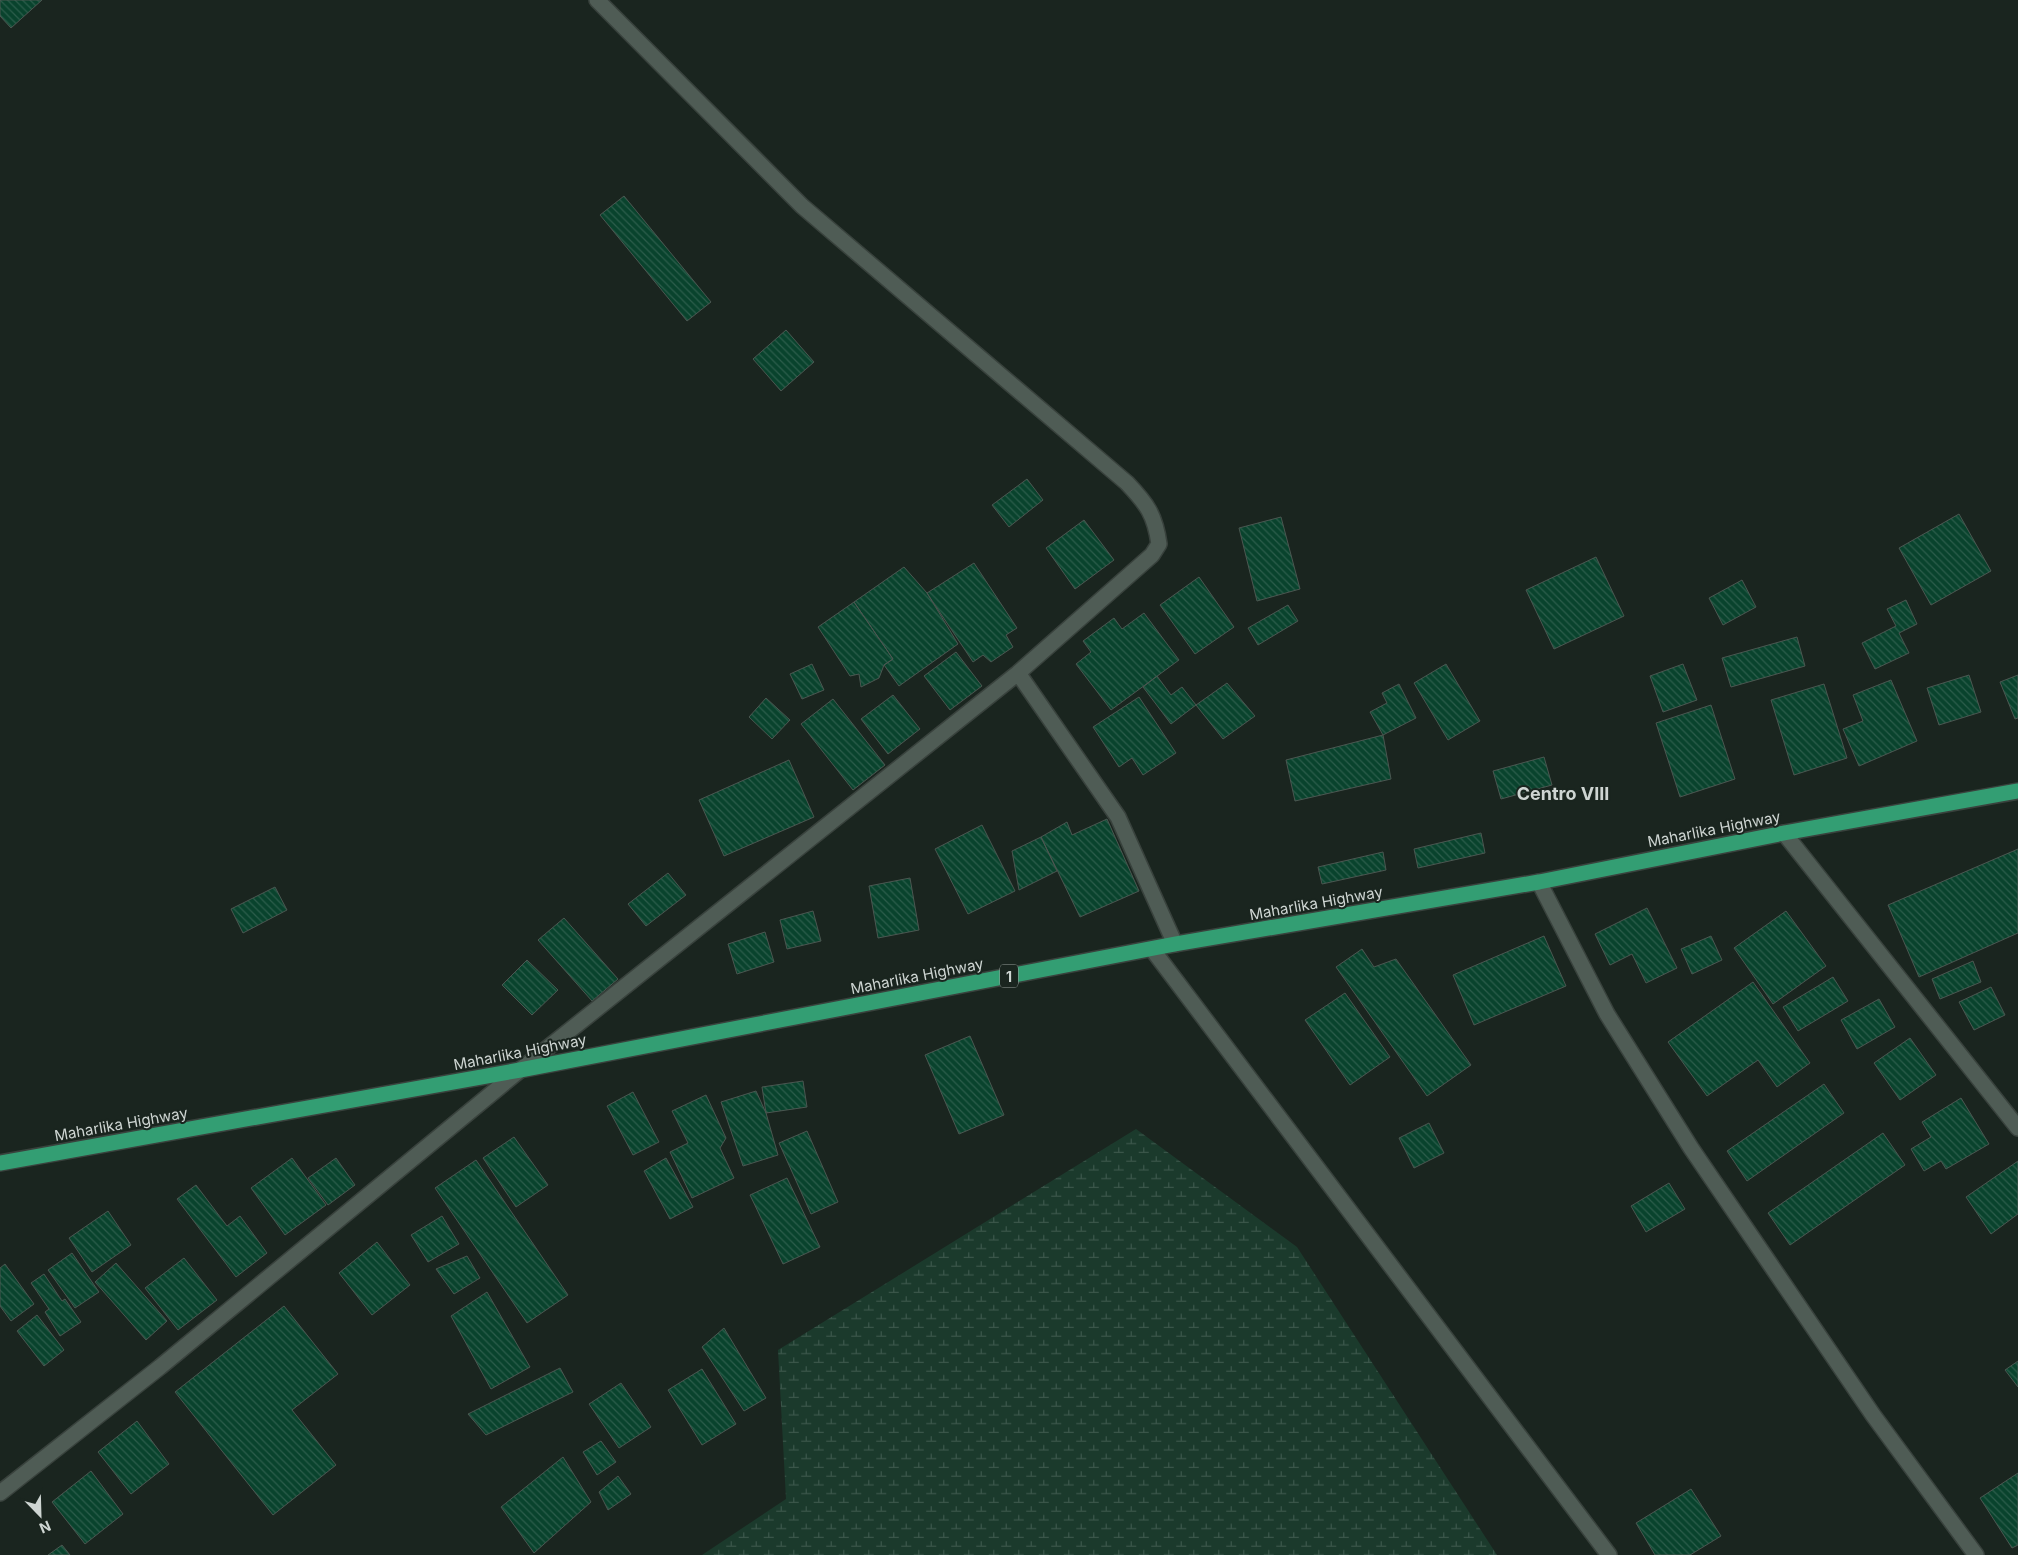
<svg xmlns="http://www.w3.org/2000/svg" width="2018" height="1555" font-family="Inter,sans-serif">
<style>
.wetland{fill:url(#wetland-marsh)}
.building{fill:url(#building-back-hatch);stroke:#4b5751}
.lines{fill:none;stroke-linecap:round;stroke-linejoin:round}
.minor-casing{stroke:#39423d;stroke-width:18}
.highway-casing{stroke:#39423d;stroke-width:18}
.minor{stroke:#4f5c55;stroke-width:15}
.highway{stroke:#339e73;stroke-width:15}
.labels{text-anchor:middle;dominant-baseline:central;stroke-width:4;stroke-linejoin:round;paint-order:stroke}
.shield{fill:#1a251f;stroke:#98a09c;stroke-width:1}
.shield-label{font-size:14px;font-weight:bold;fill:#ced5d2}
.street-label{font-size:15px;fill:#ced5d2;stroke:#1a251f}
.quarter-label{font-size:18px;font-weight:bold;fill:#ced5d2;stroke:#1a251f}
</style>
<defs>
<pattern id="wetland-marsh" width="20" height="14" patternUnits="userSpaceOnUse" patternTransform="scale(1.25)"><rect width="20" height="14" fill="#1b3a2c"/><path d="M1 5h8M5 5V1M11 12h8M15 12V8" fill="none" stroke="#3b564a"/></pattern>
<pattern id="building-back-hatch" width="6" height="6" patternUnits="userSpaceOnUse" patternTransform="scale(1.25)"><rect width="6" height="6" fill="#09432d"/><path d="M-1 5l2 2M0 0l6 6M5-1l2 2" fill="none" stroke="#2c5d4b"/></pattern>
</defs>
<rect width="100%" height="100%" fill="#1a251f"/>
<!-- wetland -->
<path class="wetland" d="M 1136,1129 L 1297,1247 L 1497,1555 L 702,1555 L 786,1499 L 778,1350 Z"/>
<!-- building -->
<path class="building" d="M 0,0 L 42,0 L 11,28 L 0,16 Z
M 624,196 L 711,302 L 687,321 L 600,215 Z
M 786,330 L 814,362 L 781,391 L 753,359 Z
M 1027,479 L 1043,500 L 1009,527 L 992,505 Z
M 1959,514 L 1991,571 L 1931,605 L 1899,548 Z
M 1281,517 L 1300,589 L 1257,601 L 1239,528 Z
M 1084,520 L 1114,560 L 1075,589 L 1046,548 Z
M 1596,557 L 1624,616 L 1554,649 L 1526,590 Z
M 974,563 L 1017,628 L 1006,635 L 1013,647 L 991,662 L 983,655 L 973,662 L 927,593 Z
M 904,567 L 927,593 L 958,644 L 899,686 L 884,665 L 893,659 L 854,602 Z
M 1199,577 L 1234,627 L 1195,654 L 1160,605 Z
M 1742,580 L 1756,607 L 1723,625 L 1709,598 Z
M 1906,600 L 1917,624 L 1899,633 L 1909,653 L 1875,669 L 1862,643 L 1896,626 L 1887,609 Z
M 854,602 L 893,659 L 884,665 L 879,678 L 861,687 L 859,674 L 850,676 L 818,627 Z
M 1288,605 L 1298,621 L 1258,645 L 1248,628 Z
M 1144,613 L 1179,660 L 1111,710 L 1076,664 L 1091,652 L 1083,641 L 1114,618 L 1122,629 Z
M 1797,637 L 1805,666 L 1731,687 L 1722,658 Z
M 956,652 L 982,686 L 950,710 L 924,676 Z
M 812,664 L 824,690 L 802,699 L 790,674 Z
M 1446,664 L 1480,721 L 1448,740 L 1414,683 Z
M 1683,664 L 1697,700 L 1663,712 L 1650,676 Z
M 1969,675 L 1981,712 L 1939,725 L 1927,688 Z
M 2018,675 L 2018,718 L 2015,719 L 2000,682 Z
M 1157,676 L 1171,695 L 1182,687 L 1196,705 L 1171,724 L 1143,687 Z
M 1891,680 L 1917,741 L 1859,766 L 1843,729 L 1863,721 L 1853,695 Z
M 1227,683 L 1255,716 L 1223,739 L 1196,705 Z
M 1399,684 L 1416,718 L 1383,735 L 1370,712 L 1387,703 L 1382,693 Z
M 1824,684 L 1847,758 L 1794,775 L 1771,700 Z
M 893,695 L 920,729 L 888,754 L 861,719 Z
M 1139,697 L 1176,753 L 1143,775 L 1132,758 L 1119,767 L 1093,727 Z
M 766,698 L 790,720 L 772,739 L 749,717 Z
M 833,699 L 885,765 L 853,790 L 801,724 Z
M 1711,705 L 1735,779 L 1680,797 L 1656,723 Z
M 1383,735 L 1391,779 L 1295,801 L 1286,760 Z
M 1544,757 L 1552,785 L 1501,799 L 1493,771 Z
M 789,760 L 814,817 L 724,856 L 699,800 Z
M 1107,819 L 1139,891 L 1080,917 L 1041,837 L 1067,822 L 1072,835 Z
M 982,825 L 1015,891 L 968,914 L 935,849 Z
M 1481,833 L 1485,853 L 1418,868 L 1414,849 Z
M 1041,837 L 1057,871 L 1019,890 L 1012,851 Z
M 2018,849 L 2018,933 L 1919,977 L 1888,905 Z
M 1383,852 L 1386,870 L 1322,884 L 1318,867 Z
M 668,873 L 686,895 L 646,926 L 628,904 Z
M 910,878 L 919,930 L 878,938 L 869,886 Z
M 275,887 L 287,910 L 243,933 L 231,909 Z
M 1647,908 L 1677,968 L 1646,983 L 1632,954 L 1610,965 L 1595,934 Z
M 813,911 L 821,941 L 787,949 L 780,920 Z
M 1786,911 L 1826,966 L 1773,1004 L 1734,948 Z
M 564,918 L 618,979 L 592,1001 L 538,940 Z
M 765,932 L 774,962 L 737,974 L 728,944 Z
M 1544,936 L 1566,986 L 1474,1025 L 1453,975 Z
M 1711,936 L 1722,960 L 1692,974 L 1681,949 Z
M 1362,949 L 1374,967 L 1396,959 L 1471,1065 L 1427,1096 L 1336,967 Z
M 527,960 L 558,990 L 532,1015 L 502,985 Z
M 1973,961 L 1981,982 L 1940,999 L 1932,979 Z
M 1833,977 L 1848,1001 L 1798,1031 L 1783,1007 Z
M 1753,982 L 1810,1063 L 1777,1087 L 1758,1060 L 1707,1096 L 1668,1042 Z
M 1991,987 L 2005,1015 L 1974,1030 L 1959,1002 Z
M 1345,993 L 1390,1057 L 1350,1085 L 1305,1020 Z
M 1879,999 L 1895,1027 L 1857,1049 L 1841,1020 Z
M 970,1036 L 1004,1115 L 959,1134 L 925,1055 Z
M 1910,1038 L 1936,1075 L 1900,1100 L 1874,1063 Z
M 803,1081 L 807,1107 L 766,1113 L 762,1087 Z
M 1824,1084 L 1844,1113 L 1747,1181 L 1727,1151 Z
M 756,1091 L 766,1113 L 778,1155 L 743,1166 L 721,1102 Z
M 633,1092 L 659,1142 L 633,1155 L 607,1106 Z
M 706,1095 L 726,1138 L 720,1148 L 734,1178 L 692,1198 L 670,1152 L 688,1143 L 672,1111 Z
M 1961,1098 L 1989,1144 L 1946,1169 L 1941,1161 L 1924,1171 L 1911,1149 L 1931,1137 L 1922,1122 Z
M 1429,1123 L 1444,1153 L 1414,1168 L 1399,1138 Z
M 807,1131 L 838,1202 L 811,1214 L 779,1143 Z
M 1883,1133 L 1905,1165 L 1790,1245 L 1768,1213 Z
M 514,1137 L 548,1185 L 516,1207 L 483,1158 Z
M 292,1158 L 326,1205 L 285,1235 L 251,1188 Z
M 336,1158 L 355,1185 L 328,1205 L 308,1178 Z
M 666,1158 L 693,1207 L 670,1219 L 644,1171 Z
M 476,1160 L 568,1295 L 527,1323 L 435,1188 Z
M 2018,1161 L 2018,1214 L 1991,1234 L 1966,1197 Z
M 787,1178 L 820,1247 L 783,1264 L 750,1195 Z
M 1669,1183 L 1685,1209 L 1646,1232 L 1631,1206 Z
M 196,1185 L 227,1226 L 240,1216 L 267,1253 L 236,1277 L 177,1199 Z
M 108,1211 L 131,1245 L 92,1272 L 69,1238 Z
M 442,1216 L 459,1244 L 428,1262 L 411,1235 Z
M 377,1242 L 410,1285 L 372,1315 L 339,1273 Z
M 72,1253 L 99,1292 L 75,1308 L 48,1270 Z
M 467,1256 L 480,1278 L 454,1294 L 436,1269 Z
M 184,1258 L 217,1300 L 178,1330 L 145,1288 Z
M 116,1263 L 167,1321 L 146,1340 L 95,1282 Z
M 5,1264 L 34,1304 L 11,1321 L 0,1306 L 0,1268 Z
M 44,1274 L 62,1301 L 65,1299 L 81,1322 L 60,1336 L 45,1312 L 49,1309 L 31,1283 Z
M 487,1292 L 530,1367 L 491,1389 L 451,1316 Z
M 284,1306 L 338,1374 L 292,1410 L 336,1465 L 273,1515 L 175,1392 Z
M 37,1315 L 64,1350 L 44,1366 L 17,1331 Z
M 724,1328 L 766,1398 L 744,1411 L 702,1347 Z
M 2018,1361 L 2018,1387 L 2005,1370 Z
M 560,1368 L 573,1392 L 486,1435 L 468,1414 Z
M 702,1369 L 736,1424 L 702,1445 L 668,1390 Z
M 621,1383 L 651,1427 L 619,1448 L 589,1404 Z
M 137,1421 L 169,1464 L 131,1494 L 98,1452 Z
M 601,1441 L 616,1462 L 597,1475 L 583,1452 Z
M 563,1457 L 591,1502 L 534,1553 L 501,1507 Z
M 91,1471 L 123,1514 L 85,1544 L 52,1502 Z
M 2018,1473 L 2018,1545 L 2012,1548 L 1980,1498 Z
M 618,1476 L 631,1494 L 608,1510 L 599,1492 Z
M 1691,1489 L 1721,1536 L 1690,1555 L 1655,1555 L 1636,1523 Z
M 62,1545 L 70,1555 L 48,1555 Z"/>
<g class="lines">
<defs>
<path id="minor" d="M 1018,673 L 1118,817 L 1175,944
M 1784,833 L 2018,1128
M 1539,882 L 1607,1014 L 1691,1148 L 1873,1415 L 1976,1555
M 1152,949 L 1609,1555
M 0,1493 L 160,1367 L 520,1070 L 1018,673 L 1152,555 L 1159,544 C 1155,515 1147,504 1127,483 L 802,206 L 597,0"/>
<path id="highway" d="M 0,1163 L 520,1070 L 1175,944 L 1539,882 L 1784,833 L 2018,791"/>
</defs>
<!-- minor casing -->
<use href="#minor" class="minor-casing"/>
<!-- highway casing -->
<use href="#highway" class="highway-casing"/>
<!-- minor -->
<use href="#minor" class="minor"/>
<!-- highway -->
<use href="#highway" class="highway"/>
</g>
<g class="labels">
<!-- shield labels -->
<rect class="shield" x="1000" y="964.5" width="18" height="23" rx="4"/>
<g class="shield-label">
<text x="1009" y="976">1</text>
</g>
<!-- street labels -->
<g class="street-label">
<text transform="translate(1714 829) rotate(-11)">Maharlika Highway</text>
<text transform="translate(1316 903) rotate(-10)">Maharlika Highway</text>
<text transform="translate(917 976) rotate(-11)">Maharlika Highway</text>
<text transform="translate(520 1052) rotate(-11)">Maharlika Highway</text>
<text transform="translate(121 1124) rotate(-10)">Maharlika Highway</text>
</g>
<!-- quarter labels -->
<g class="quarter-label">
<text x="1563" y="793">Centro VIII</text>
</g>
</g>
<!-- north arrow -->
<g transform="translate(40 1515) rotate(157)" stroke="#1a251f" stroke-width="4" paint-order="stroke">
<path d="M0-4L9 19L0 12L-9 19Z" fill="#ced5d2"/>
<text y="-8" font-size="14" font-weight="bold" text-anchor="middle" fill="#ced5d2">N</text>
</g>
</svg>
